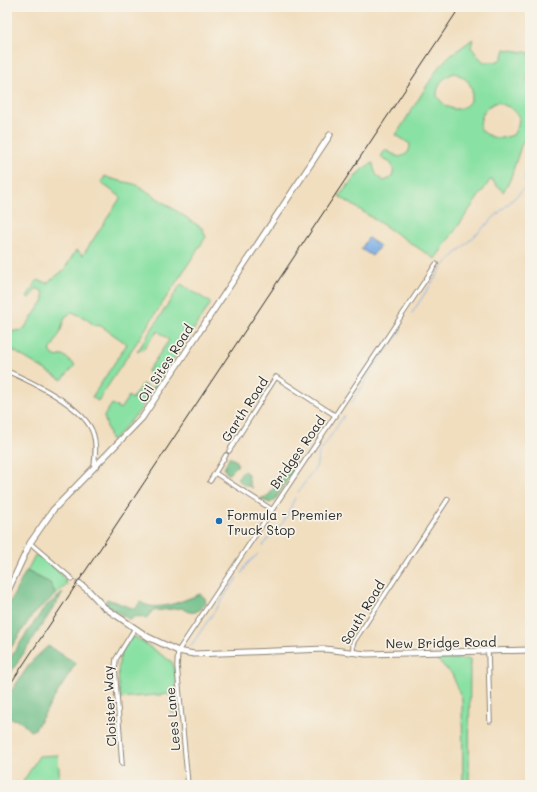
<svg xmlns="http://www.w3.org/2000/svg" width="537" height="792" font-family="Mali,sans-serif">
<style>
.green{fill:#8ae1a4;stroke:#5a8668;fill-rule:evenodd}
.forest{fill:#6fbf8a;stroke:#4d755a}
.water{fill:#78ade6;stroke:#526c88}
.lines{fill:none;stroke-linecap:round;stroke-linejoin:round}
.stream{stroke:#78ade6;stroke-width:1}
.river{stroke:#78ade6;stroke-width:6}
.street-casing{stroke:#8e8475;stroke-width:5.5}
.secondary-casing{stroke:#8e8475;stroke-width:7}
.street{stroke:#fff;stroke-width:3.5}
.secondary{stroke:#fff;stroke-width:5}
.rail{stroke:#2b2b2b;stroke-width:1}
.poi-dot{fill:#1f6fb2;stroke:#f7f3e8;stroke-width:1.5}
.labels{text-anchor:middle;dominant-baseline:central;stroke-width:3.5;stroke-linejoin:round;paint-order:stroke}
.street-label{font-size:13px;fill:#2b2b2b;stroke:#f7f3e8}
.poi-label{font-size:13px;fill:#2b2b2b;stroke:#f7f3e8;text-anchor:start}
</style>
<rect width="100%" height="100%" fill="#f7f3e8"/>
<filter id="ink" filterUnits="userSpaceOnUse"><feTurbulence type="fractalNoise" baseFrequency=".025" numOctaves="2"/><feDisplacementMap in="SourceGraphic" scale="8" xChannelSelector="R" yChannelSelector="G"/><feConvolveMatrix kernelMatrix="1 2 1 2 8 2 1 2 1" color-interpolation-filters="sRGB"/></filter>
<filter id="wash" filterUnits="userSpaceOnUse"><feTurbulence type="fractalNoise" baseFrequency=".012" numOctaves="4" result="noise"/><feDisplacementMap in="SourceGraphic" scale="16" xChannelSelector="R" yChannelSelector="G"/><feGaussianBlur stdDeviation="0.9" result="paint"/><feColorMatrix in="noise" values="0 0 0 0 0 0 0 0 0 0 0 0 0 0 0 0 0 1.4 0 .05"/><feComposite in="paint" operator="in"/></filter>
<g filter="url(#wash)">
<rect width="100%" height="100%" fill="#f1debf"/>
<!-- green -->
<path class="green" d="M 473,39 L 471,47 L 477,55 L 484,62 L 495,62 L 502,59 L 505,49 L 530,53 L 530,68 L 527,74 L 527,82 L 530,84 L 530,128 L 521,146 L 510,180 L 503,192 L 491,179 L 435,259 L 339,196 L 362,169 L 373,163 C 374,171 376,177 384,181 L 391,178 C 397,167 391,162 381,157 L 385,150 L 399,157 C 407,155 410,152 410,144 L 396,135 L 438,68 L 448,57 ZM 454,73 C 493,86 460,131 437,96 C 437,83 443,78 454,73 ZM 497,102 L 511,108 L 519,117 L 518,126 L 513,135 C 499,140 491,139 480,129 C 480,115 484,107 497,102 Z
M 105,176 C 116,182 128,181 139,186 L 202,228 L 206,237 L 98,401 L 92,397 L 127,344 L 101,326 L 94,325 L 85,318 L 72,312 L 65,317 L 60,333 L 50,351 L 52,354 L 57,357 L 63,355 L 75,365 L 62,380 L 7,347 L 7,332 L 23,330 L 44,300 L 43,292 L 37,288 L 29,298 L 27,297 L 37,280 L 47,283 L 64,270 L 76,250 L 83,255 L 121,197 L 101,183 Z
M 181,284 L 211,303 L 138,413 L 114,439 L 110,439 L 104,416 L 112,404 L 120,409 L 129,396 L 132,399 L 142,384 L 151,389 L 158,378 L 147,372 L 169,340 L 158,331 L 143,349 L 137,352 Z
M 35,555 C 46,560 63,572 67,585 L 56,594 L 50,583 L 27,571 Z
M 134,636 L 172,662 L 175,670 L 178,712 L 172,713 L 170,694 L 120,698 C 118,677 114,650 134,636 Z
M 436,659 L 470,659 L 469,785 L 463,785 L 462,699 L 452,674 Z
M 58,755 L 60,785 L 21,785 L 39,756 Z"/>
<!-- forest -->
<path class="forest" d="M 229,457 L 235,460 L 238,465 L 228,475 L 224,469 Z
M 295,461 L 296,466 L 275,500 L 270,503 L 260,499 L 269,495 L 287,467 L 289,462 Z
M 244,471 L 248,474 L 250,486 L 253,488 L 242,484 L 237,478 Z
M 26,571 L 50,583 L 56,594 L 31,617 L 7,654 L 7,608 Z
M 63,593 L 8,677 L 7,677 L 7,663 L 28,631 L 45,607 Z
M 200,594 L 205,598 L 206,603 C 200,612 191,616 182,608 L 152,611 L 146,619 C 139,616 135,615 130,620 L 104,604 L 107,599 L 135,609 L 140,602 C 157,613 182,601 200,594 Z
M 48,646 L 76,663 L 35,729 L 30,731 L 19,720 L 7,718 L 7,697 L 32,661 Z"/>
<!-- water -->
<path class="water" d="M 368,238 L 380,246 L 372,256 L 361,249 Z"/>
<g class="lines">
<!-- stream -->
<path class="stream" d="M 412,313 L 443,266 L 528,185
M 351,404 L 379,360 L 401,331
M 298,492 L 316,467 L 319,453 L 344,416
M 263,545 L 284,521 L 295,498
M 242,573 L 247,564 L 258,554
M 190,647 L 237,578"/>
<!-- river -->
<path class="river" d="M 530,163 L 527,179 L 530,189"/>
</g>
</g>
<g filter="url(#ink)">
<g class="lines">
<defs>
<path id="street" d="M 7,371 C 32,382 84,406 93,433 C 97,444 95,456 94,467
M 229,451 L 276,377 L 336,416
M 215,473 L 271,509
M 210,481 L 226,455
M 30,543 L 72,579
M 488,652 L 490,721
M 353,653 L 353,643 L 448,499
M 122,764 L 115,668 L 116,659 L 135,628
M 188,785 L 177,666 L 178,651 L 436,264"/>
<path id="secondary" d="M 79,583 L 89,591 L 104,607 L 148,637 L 178,651 L 194,654 L 325,649 L 366,654 L 530,650
M 7,593 L 30,543 L 53,510 L 142,418 L 330,135"/>
</defs>
<!-- street casing -->
<use href="#street" class="street-casing"/>
<!-- secondary casing -->
<use href="#secondary" class="secondary-casing"/>
<!-- street -->
<use href="#street" class="street"/>
<!-- secondary -->
<use href="#secondary" class="secondary"/>
<!-- rail -->
<path class="rail" d="M 7,689 L 460,7"/>
</g>
</g>
<!-- markers -->
<circle class="poi-dot" cx="219" cy="521" r="4"/>
<g class="labels">
<!-- street labels -->
<g class="street-label">
<text transform="translate(165 363) rotate(-57)">Oil Sites Road</text>
<text transform="translate(244 409) rotate(-57)">Garth Road</text>
<text transform="translate(297 452) rotate(-55)">Bridges Road</text>
<text transform="translate(362 612) rotate(-59)">South Road</text>
<text transform="translate(441 642) rotate(-1)">New Bridge Road</text>
<text transform="translate(109 706) rotate(-93)">Cloister Way</text>
<text transform="translate(172 719) rotate(-95)">Lees Lane</text>
</g>
<!-- poi labels -->
<g class="poi-label">
<text x="227" y="514">Formula - Premier<tspan x="227" dy="15">Truck Stop</tspan></text>
</g>
</g>
<!-- margin -->
<rect width="537" height="792" fill="none" stroke="#f7f3e8" stroke-width="24"/>
</svg>
